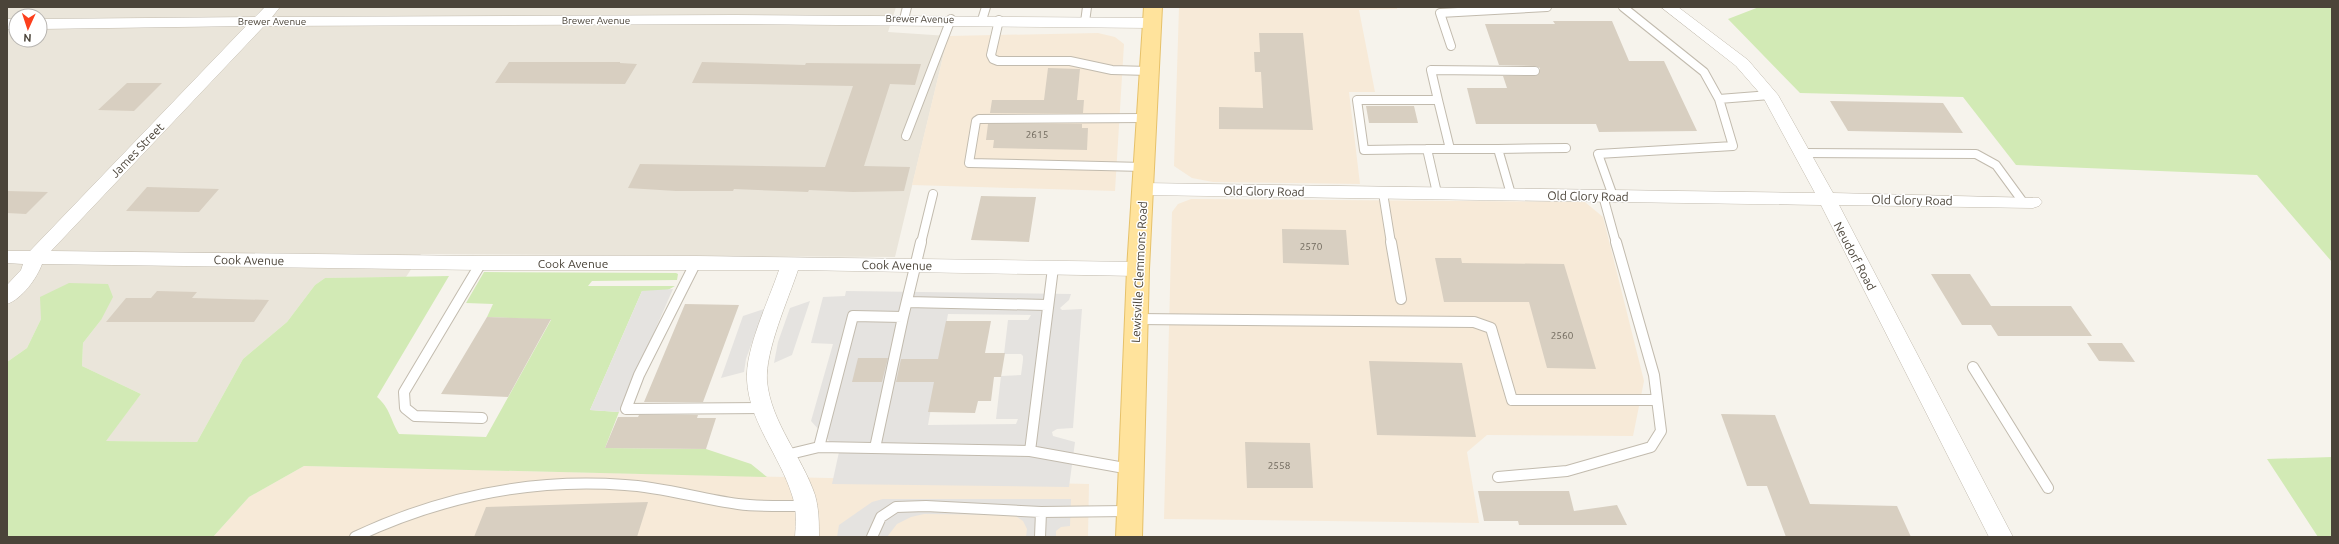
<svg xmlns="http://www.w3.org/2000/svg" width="2339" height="544" font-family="Ubuntu,sans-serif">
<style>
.residential{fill:#eae5da;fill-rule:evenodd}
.commercial{fill:#f7ead8}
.green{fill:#d2eab5}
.parking{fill:#e5e3e0;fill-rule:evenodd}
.building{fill:#d8cfc1}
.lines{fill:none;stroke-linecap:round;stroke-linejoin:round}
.lane-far1-casing{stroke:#c2bbae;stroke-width:10}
.lane-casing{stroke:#c2bbae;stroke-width:12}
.street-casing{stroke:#c2bbae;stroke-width:1}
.primary-casing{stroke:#e6c16a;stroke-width:2}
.lane-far1{stroke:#fff;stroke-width:8}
.lane{stroke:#fff;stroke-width:10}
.street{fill:#fff;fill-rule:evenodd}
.primary{fill:#ffe39c;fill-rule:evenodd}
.labels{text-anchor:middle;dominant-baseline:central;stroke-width:3;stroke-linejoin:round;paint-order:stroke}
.far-street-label{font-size:10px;fill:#4b4439;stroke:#fff}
.number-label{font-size:10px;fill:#6e675b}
.street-label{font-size:12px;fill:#4b4439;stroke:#fff}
</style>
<rect width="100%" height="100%" fill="#f6f3ec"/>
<!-- residential -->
<path class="residential" d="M 7,7 L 896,7 L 888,32 L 948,36 L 895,257 L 421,254 L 406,277 L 325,278 L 315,285 L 287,322 L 243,359 L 197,442 L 105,441 L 141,394 L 82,366 L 83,343 L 101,320 L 41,319 L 27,348 L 7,362 ZM 16,16 L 40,16 L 40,40 L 16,40 Z"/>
<!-- commercial -->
<path class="commercial" d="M 1179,7 L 1397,7 L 1397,9 L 1359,10 L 1375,92 L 1349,92 L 1360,184 L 1213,182 L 1192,178 L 1174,166 Z
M 1098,33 L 1115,37 L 1124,44 L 1115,191 L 912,185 L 948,36 Z
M 1191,199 L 1585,202 L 1603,217 L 1644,381 L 1633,436 L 1487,435 L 1467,452 L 1479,523 L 1164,519 L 1172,212 L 1178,204 Z
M 304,466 L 1089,484 L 1088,537 L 213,537 L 249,497 Z"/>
<!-- green -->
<path class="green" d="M 1759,7 L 2332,7 L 2332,262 L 2257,175 L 2016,165 L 1963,97 L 1800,93 L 1728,19 Z
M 484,272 L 676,273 L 678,274 L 677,280 L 592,281 L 588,286 L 675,286 L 666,291 L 642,291 L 590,410 L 619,412 L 605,448 L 706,449 L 751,464 L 767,477 L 304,466 L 249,497 L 213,537 L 7,537 L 7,362 L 27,348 L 41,319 L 40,297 L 69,283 L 108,284 L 113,297 L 101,320 L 83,343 L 82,366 L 141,394 L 106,441 L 197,442 L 243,359 L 287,322 L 315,285 L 325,278 L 449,276 L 377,397 C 390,408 390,419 399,434 L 486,437 L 551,320 L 487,317 L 493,304 L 466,303 Z
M 2332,457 L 2332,537 L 2318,537 L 2267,459 Z"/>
<!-- parking -->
<path class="parking" d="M 673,289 L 619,412 L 590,410 L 642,291 Z
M 846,291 L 1071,294 L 1069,300 L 1060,308 L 1062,310 L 1082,309 L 1073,428 L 1057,429 L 1052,432 L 1053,436 L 1075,442 L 1069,487 L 832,484 L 839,452 L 811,421 L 833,344 L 811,343 L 823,297 L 845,296 ZM 948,314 L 1031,315 L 1028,320 L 1008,320 L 1004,354 L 1021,354 L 1023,356 L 1023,360 L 1021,375 L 1001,376 L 996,419 L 1018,419 L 1016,424 L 928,425 Z
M 810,301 L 792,355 L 774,363 L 778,342 L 790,308 Z
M 764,309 L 746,359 L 744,372 L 721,378 L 743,316 Z
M 883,499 L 1071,499 L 1070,526 L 1061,527 L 1056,531 L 1056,537 L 1026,537 L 1027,529 L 1023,521 L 1014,515 L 924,514 L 911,517 L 897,524 L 887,537 L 837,537 L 839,525 L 872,502 Z"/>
<!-- building -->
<path class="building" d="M 1553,21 L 1612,21 L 1629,61 L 1664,61 L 1697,131 L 1599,132 L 1596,124 L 1476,124 L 1467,88 L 1507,88 L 1503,76 L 1535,76 L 1540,71 L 1540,68 L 1535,66 L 1499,65 L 1485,24 L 1555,24 Z
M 1259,33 L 1303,33 L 1313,130 L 1219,129 L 1219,107 L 1263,108 L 1261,72 L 1255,72 L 1254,52 L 1260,52 Z
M 509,62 L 620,62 L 620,63 L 637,64 L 625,84 L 495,83 Z
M 702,62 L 805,65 L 806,63 L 921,64 L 915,85 L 890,84 L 864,166 L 910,167 L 904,191 L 853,192 L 809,190 L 808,192 L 734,189 L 733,191 L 676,191 L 628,188 L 640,164 L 825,167 L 853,86 L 692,83 Z
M 1048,68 L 1080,69 L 1077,100 L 1084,100 L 1083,113 L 990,113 L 992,100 L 1044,100 Z
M 127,83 L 162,83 L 134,111 L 98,110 Z
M 1830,101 L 1943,103 L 1963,133 L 1848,131 Z
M 1366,106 L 1414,106 L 1418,123 L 1369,123 Z
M 988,124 L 1082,124 L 1082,128 L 1088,128 L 1087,150 L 993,148 L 994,140 L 986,140 Z
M 147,187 L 219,189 L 199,212 L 126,211 Z
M 7,191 L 48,192 L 26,214 L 7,213 Z
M 981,196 L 1036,197 L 1029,242 L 971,240 Z
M 1282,229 L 1346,230 L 1349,265 L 1283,263 Z
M 1435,258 L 1461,258 L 1462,263 L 1564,264 L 1596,369 L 1547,368 L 1529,302 L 1444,302 Z
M 1931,274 L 1970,274 L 1991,306 L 2071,306 L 2092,336 L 1998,336 L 1991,325 L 1962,325 Z
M 157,291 L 197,292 L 192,298 L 269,300 L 254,322 L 106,322 L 126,298 L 151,298 Z
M 685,304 L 739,305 L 703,402 L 644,402 Z
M 487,317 L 551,319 L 508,397 L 441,394 Z
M 946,321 L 991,321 L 985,353 L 1005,353 L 1001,377 L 994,377 L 991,401 L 978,401 L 975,413 L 928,412 L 934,382 L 896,382 L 901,359 L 938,359 Z
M 2087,343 L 2122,343 L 2135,362 L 2099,361 Z
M 858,358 L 888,358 L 882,382 L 852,382 Z
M 1369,361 L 1462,363 L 1476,437 L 1377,435 Z
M 1721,414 L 1775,415 L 1810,504 L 1897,506 L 1911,537 L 1786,537 L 1767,486 L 1747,486 Z
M 639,415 L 698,415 L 697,418 L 716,418 L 706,449 L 605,448 L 618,417 L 638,417 Z
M 1245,442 L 1310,443 L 1313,488 L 1247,488 Z
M 1478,491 L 1569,491 L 1574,511 L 1617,505 L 1627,525 L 1519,525 L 1518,521 L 1484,521 Z
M 648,502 L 637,537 L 474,537 L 486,507 Z"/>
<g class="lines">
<defs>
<path id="lane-far1" d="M 904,19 L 907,7
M 982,20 L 986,7
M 999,20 L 991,55 L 993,59 L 998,61 L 1070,61 L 1112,70 L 1149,71
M 1085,22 L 1087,7
M 1451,46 L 1440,13 L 1547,7
M 1719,99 L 1770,95
M 1438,100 L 1450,149
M 906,136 L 951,19
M 1427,149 L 1364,150 L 1357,100 L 1438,100 L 1431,70 L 1535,71
M 1498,149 L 1566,148
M 1803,153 L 1976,154 L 1996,165 L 2023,202
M 1144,167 L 969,163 L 976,121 L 979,119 L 1146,118
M 1383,193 L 1391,243
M 1437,193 L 1427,149 L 1498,149 L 1511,194
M 1603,196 L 1616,243
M 1613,196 L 1598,154 L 1733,146 L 1719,99 L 1704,72 L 1623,7
M 921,243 L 933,194"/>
<path id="lane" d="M 1391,242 L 1401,299
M 696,262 L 639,375 L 626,409 L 763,408
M 481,263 L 404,392 L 405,408 L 415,416 L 482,418
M 907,302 L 1047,305
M 1136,319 L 1474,322 L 1491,328 L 1512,400 L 1657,400
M 1973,367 L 2048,488
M 819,447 L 853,316 L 903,317 L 921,242
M 875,448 L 903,317
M 1030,451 L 1053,268
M 786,455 L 819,447 L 1030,451 L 1130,469
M 1498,477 L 1567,471 L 1651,447 L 1661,431 L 1654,375 L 1616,242
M 355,537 C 440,497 531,478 625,485 C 663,487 700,499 738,504 C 761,507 784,506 807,506
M 872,537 L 881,517 L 896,507 L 926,506 L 1041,512 L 1128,511
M 1040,537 L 1041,512"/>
<path id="street" d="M 265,7 L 280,7 L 272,17 L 735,15 L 1152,18 L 1160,23 L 1152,28 L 735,24 L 264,26 L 51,251 L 481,256 L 696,256 L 1138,262 L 1145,264 L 1147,269 L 1145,274 L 1138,276 L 798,270 C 788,300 765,351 767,381 C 771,423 802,456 815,495 C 819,509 819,523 819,537 L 795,537 C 796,523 797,509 792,495 C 780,456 749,422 747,380 C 745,349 769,300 779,270 L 481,270 L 42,264 C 37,278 22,299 7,304 L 7,285 L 21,270 L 23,264 L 7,263 L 7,251 L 30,251 L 246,26 L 40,29 L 40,19 L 255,17 Z
M 1661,7 L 1678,7 L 1748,60 L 1778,95 L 1833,193 L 2039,198 L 2042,202 L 2039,206 L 2033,208 L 1839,205 L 2013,537 L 1989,537 L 1821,205 L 1143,195 L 1137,193 L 1134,189 L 1137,185 L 1143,183 L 1815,193 L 1763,97 L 1736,66 Z
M 7,19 L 16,19 L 16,29 L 7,29 Z"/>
<path id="primary" d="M 1144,7 L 1162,7 L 1149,269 L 1142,537 L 1116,537 L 1127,269 Z"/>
</defs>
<!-- lane-far1 casing -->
<use href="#lane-far1" class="lane-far1-casing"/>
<!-- lane casing -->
<use href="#lane" class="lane-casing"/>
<!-- street casing -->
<use href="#street" class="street-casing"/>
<!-- primary casing -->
<use href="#primary" class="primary-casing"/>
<!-- lane-far1 -->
<use href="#lane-far1" class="lane-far1"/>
<!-- lane -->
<use href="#lane" class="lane"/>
<!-- street -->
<use href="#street" class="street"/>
<!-- primary -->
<use href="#primary" class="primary"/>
</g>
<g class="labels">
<!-- far-street labels -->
<g class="far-street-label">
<text transform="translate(920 19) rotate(1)">Brewer Avenue</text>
<text x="596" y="20">Brewer Avenue</text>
<text x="272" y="21">Brewer Avenue</text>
</g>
<!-- number labels -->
<g class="number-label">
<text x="1037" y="134">2615</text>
<text x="1311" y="246">2570</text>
<text x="1562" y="335">2560</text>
<text x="1279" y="465">2558</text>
</g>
<!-- street labels -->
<g class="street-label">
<text transform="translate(137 150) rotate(-46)">James Street</text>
<text transform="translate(1264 191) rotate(1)">Old Glory Road</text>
<text transform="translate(1588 196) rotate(1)">Old Glory Road</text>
<text transform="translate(1912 200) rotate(1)">Old Glory Road</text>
<text transform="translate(1855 256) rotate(62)">Neudorf Road</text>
<text transform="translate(249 260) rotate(1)">Cook Avenue</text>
<text x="573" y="263">Cook Avenue</text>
<text transform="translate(897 265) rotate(1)">Cook Avenue</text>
<text transform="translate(1139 272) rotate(-87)">Lewisville Clemmons Road</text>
</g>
</g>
<!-- border -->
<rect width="2339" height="544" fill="none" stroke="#4b4439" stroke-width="16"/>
<!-- north arrow -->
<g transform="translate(28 28) rotate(183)"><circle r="19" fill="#ffffff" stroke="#b7b4b0"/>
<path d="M0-3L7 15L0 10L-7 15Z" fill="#fc3f1d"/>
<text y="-6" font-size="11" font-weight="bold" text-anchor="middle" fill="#4b4439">N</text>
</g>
</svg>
